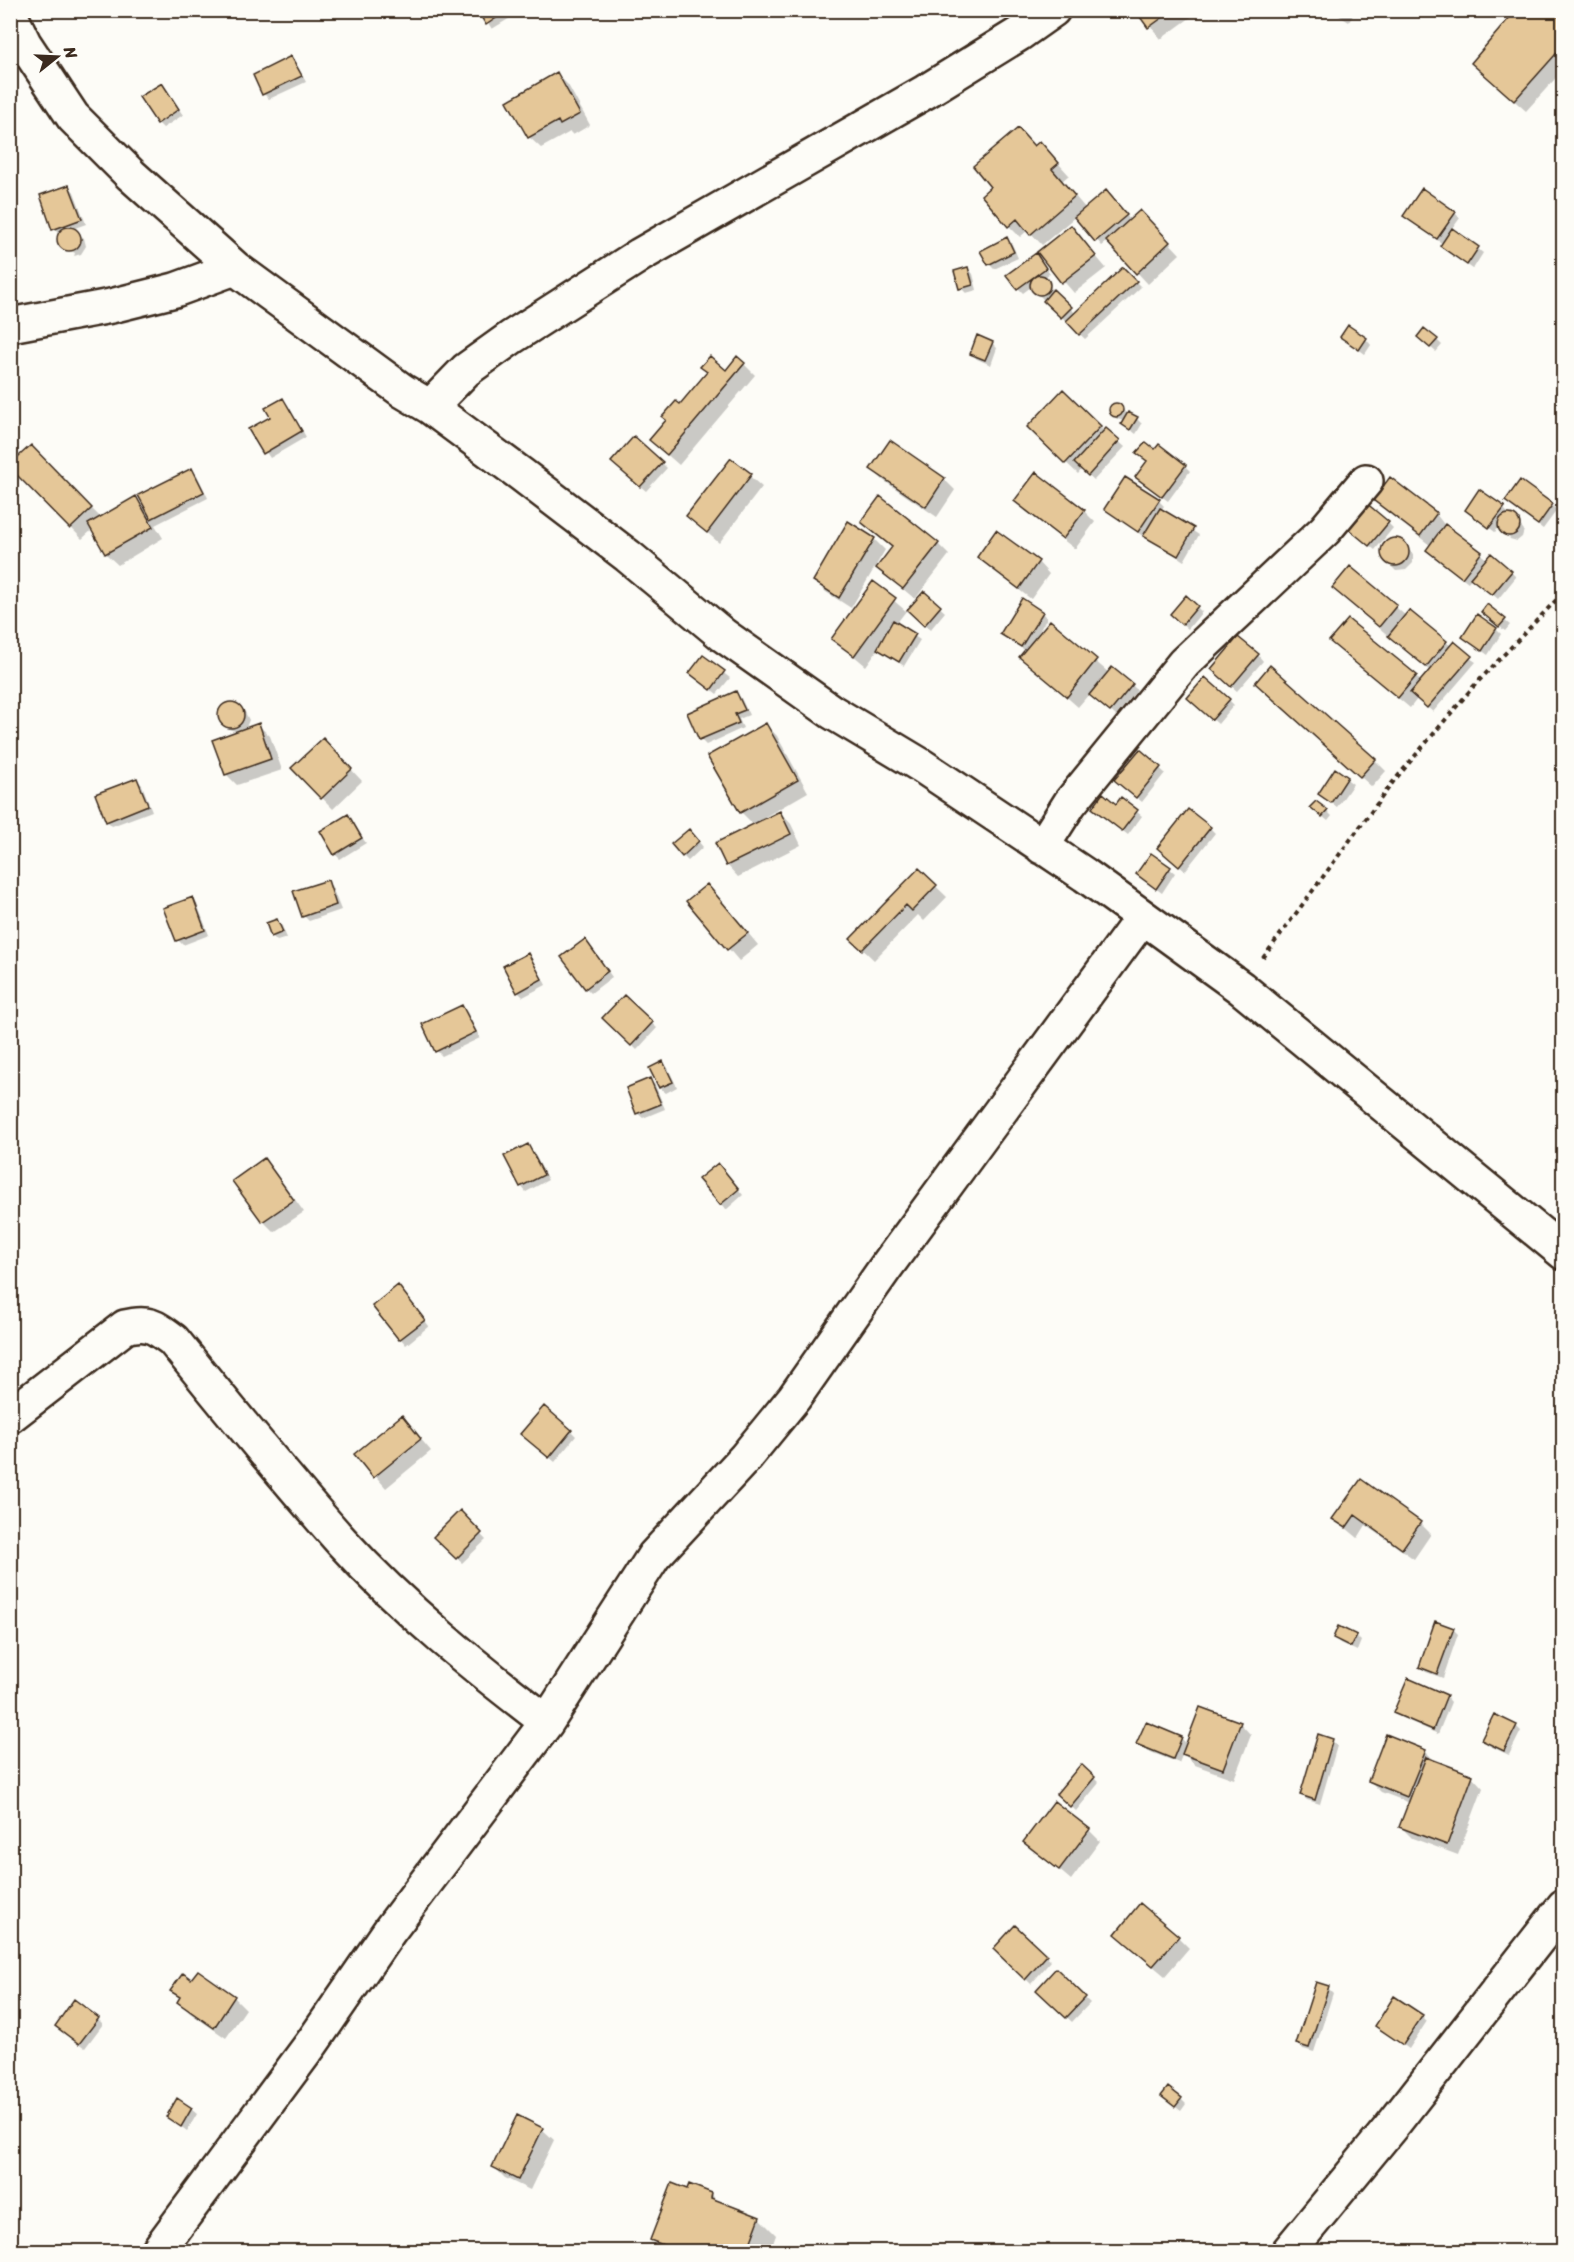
<svg xmlns="http://www.w3.org/2000/svg" width="1574" height="2262" font-family="Sriracha,sans-serif">
<style>
.shadow{fill:#0003}
.building{fill:#e5c798;stroke:#3b2a1e;stroke-width:1.5}
.lines{fill:none;stroke-linecap:round;stroke-linejoin:round}
.minor-casing{stroke:#3b2a1e;stroke-width:38}
.path{stroke:#3b2a1e;stroke-width:4;stroke-dasharray:4.5 4.5;stroke-linecap:butt}
.minor{stroke:#fdfcf7;stroke-width:33}
</style>
<rect width="100%" height="100%" fill="#fdfcf7"/>
<filter id="ink" filterUnits="userSpaceOnUse"><feTurbulence type="fractalNoise" baseFrequency=".0167" numOctaves="2"/><feDisplacementMap in="SourceGraphic" scale="12" xChannelSelector="R" yChannelSelector="G"/><feConvolveMatrix kernelMatrix="1 2 1 2 8 2 1 2 1" color-interpolation-filters="sRGB"/></filter>
<g filter="url(#ink)">
<!-- shadow -->
<path class="shadow" d="M 479,10 L 512,10 L 515,15 L 492,29 Z
M 1137,10 L 1191,10 L 1194,15 L 1161,39 Z
M 1330,10 L 1356,10 L 1349,22 Z
M 1564,24 L 1564,69 L 1526,111 L 1484,74 Z
M 291,57 L 296,63 L 306,82 L 269,99 L 264,94 L 255,75 Z
M 557,74 L 568,85 L 590,125 L 573,135 L 570,132 L 541,148 L 529,137 L 509,101 Z
M 162,85 L 183,115 L 163,128 L 158,123 Z
M 1040,143 L 1069,175 L 1062,181 L 1086,209 L 1111,197 L 1131,221 L 1151,223 L 1180,254 L 1148,284 L 1108,241 L 1102,246 L 1076,216 L 1042,245 L 1028,230 L 1020,237 L 1009,226 L 1034,147 Z
M 69,186 L 74,192 L 86,224 L 72,229 L 84,238 L 86,246 L 81,254 L 74,256 L 75,253 L 60,246 L 60,235 L 54,229 Z
M 1455,213 L 1460,218 L 1452,229 L 1483,253 L 1473,269 L 1447,251 L 1442,246 L 1443,244 L 1410,221 Z
M 1071,227 L 1106,268 L 1074,293 L 1039,253 Z
M 1007,239 L 1012,244 L 1018,258 L 994,269 L 989,264 Z
M 1041,261 L 1050,273 L 1044,278 L 1054,292 L 1076,314 L 1123,269 L 1141,287 L 1085,339 L 1045,301 L 1046,299 L 1043,299 L 1031,287 L 1023,293 L 1018,288 Z
M 968,268 L 973,274 L 977,290 L 966,293 L 961,288 Z
M 1342,337 L 1366,339 L 1371,345 L 1365,354 Z
M 1437,340 L 1442,345 L 1436,352 L 1424,342 Z
M 992,343 L 997,348 L 991,365 L 977,359 L 972,354 Z
M 744,364 L 755,375 L 679,465 L 663,451 L 680,406 L 726,372 Z
M 1063,391 L 1105,432 L 1106,430 L 1125,447 L 1094,480 L 1082,469 L 1078,474 L 1040,438 Z
M 283,399 L 288,405 L 306,437 L 270,458 L 250,429 L 272,417 Z
M 1114,405 L 1118,405 L 1128,415 L 1137,419 L 1142,424 L 1136,434 L 1123,424 L 1124,421 L 1117,419 L 1111,414 L 1111,407 Z
M 31,447 L 101,518 L 135,498 L 147,510 L 191,470 L 197,475 L 208,498 L 155,525 L 163,538 L 118,565 L 106,554 L 93,529 L 82,539 L 11,466 Z
M 1156,451 L 1185,466 L 1190,471 L 1168,501 L 1142,482 L 1148,462 L 1138,453 Z
M 731,460 L 762,487 L 719,543 L 688,516 Z
M 662,463 L 667,468 L 646,491 L 618,467 Z
M 872,469 L 944,479 L 955,490 L 937,517 L 883,480 Z
M 1391,480 L 1436,514 L 1446,527 L 1488,560 L 1511,572 L 1516,577 L 1498,599 L 1472,577 L 1468,582 L 1433,555 L 1431,546 L 1386,511 L 1375,500 Z
M 1016,501 L 1084,511 L 1095,522 L 1075,549 L 1027,512 Z
M 1159,501 L 1164,506 L 1161,510 L 1199,535 L 1184,561 L 1145,535 L 1144,537 L 1106,509 Z
M 1552,505 L 1557,510 L 1543,529 L 1512,506 Z
M 1504,509 L 1509,514 L 1507,516 L 1514,518 L 1524,530 L 1522,537 L 1517,541 L 1510,539 L 1500,526 L 1495,532 L 1472,515 Z
M 863,522 L 938,544 L 949,555 L 915,599 L 878,568 L 893,549 Z
M 1388,523 L 1393,528 L 1375,550 L 1353,532 Z
M 997,532 L 1038,562 L 1049,574 L 1031,599 L 990,568 L 978,557 Z
M 874,539 L 885,550 L 851,608 L 826,592 L 815,581 Z
M 1399,540 L 1413,554 L 1413,563 L 1406,570 L 1396,571 L 1383,558 L 1383,548 L 1389,541 Z
M 1350,568 L 1406,616 L 1476,662 L 1433,712 L 1417,699 L 1410,708 L 1343,652 L 1416,676 L 1421,682 L 1430,671 L 1345,599 Z
M 873,583 L 906,611 L 896,624 L 920,640 L 904,666 L 878,649 L 866,666 L 833,638 Z
M 924,593 L 945,612 L 930,630 L 909,610 Z
M 1186,597 L 1202,612 L 1188,629 L 1177,619 Z
M 1042,613 L 1047,618 L 1038,633 L 1040,634 L 1050,622 L 1109,673 L 1132,685 L 1137,690 L 1116,716 L 1090,693 L 1078,707 L 1021,657 L 1026,651 L 1001,634 Z
M 1488,617 L 1504,620 L 1510,625 L 1505,631 Z
M 1496,629 L 1501,634 L 1488,655 L 1463,637 Z
M 1258,655 L 1263,661 L 1237,691 L 1218,674 Z
M 703,657 L 730,678 L 717,694 L 691,673 Z
M 735,693 L 741,698 L 749,715 L 739,719 L 743,728 L 706,745 L 700,739 Z
M 1268,694 L 1375,760 L 1386,771 L 1372,787 Z
M 1229,700 L 1234,705 L 1218,724 L 1194,703 Z
M 230,703 L 239,706 L 245,712 L 249,720 L 245,730 L 258,725 L 270,736 L 282,770 L 237,785 L 226,774 L 238,732 L 229,729 L 220,715 L 223,707 Z
M 766,724 L 777,736 L 808,792 L 763,818 L 764,820 L 780,812 L 791,824 L 801,845 L 738,877 L 727,865 L 754,825 L 741,812 L 709,756 Z
M 334,751 L 362,781 L 333,809 L 293,768 Z
M 1140,751 L 1165,773 L 1142,802 L 1122,785 Z
M 1335,770 L 1353,784 L 1337,807 L 1320,794 Z
M 137,780 L 142,785 L 152,811 L 112,826 L 107,821 Z
M 1122,800 L 1142,816 L 1128,835 L 1099,813 L 1116,806 Z
M 1327,811 L 1332,816 L 1328,821 L 1317,812 Z
M 347,816 L 366,843 L 340,859 L 335,854 Z
M 1210,828 L 1215,833 L 1185,871 L 1164,853 Z
M 694,836 L 703,847 L 688,861 L 683,856 Z
M 1152,855 L 1175,873 L 1162,893 L 1143,879 Z
M 919,870 L 947,897 L 924,921 L 918,915 L 874,960 L 852,939 Z
M 327,881 L 332,887 L 341,910 L 309,921 L 304,916 Z
M 718,897 L 758,945 L 739,961 L 688,901 Z
M 192,899 L 197,904 L 209,935 L 183,945 L 178,940 Z
M 277,921 L 282,926 L 287,938 L 277,941 L 272,936 Z
M 590,946 L 612,977 L 591,993 L 586,988 Z
M 528,955 L 533,960 L 546,985 L 523,997 L 518,992 Z
M 624,997 L 657,1028 L 637,1050 L 604,1018 Z
M 462,1007 L 467,1012 L 480,1038 L 442,1056 L 437,1051 Z
M 663,1063 L 668,1068 L 677,1087 L 666,1093 L 660,1088 L 651,1068 Z
M 649,1080 L 655,1085 L 665,1109 L 643,1118 L 637,1113 Z
M 528,1145 L 533,1151 L 548,1180 L 526,1192 L 521,1186 Z
M 264,1160 L 275,1172 L 304,1212 L 274,1232 L 263,1221 Z
M 723,1170 L 743,1195 L 726,1210 L 701,1179 Z
M 403,1292 L 429,1326 L 406,1345 L 374,1306 Z
M 402,1417 L 431,1451 L 386,1488 L 356,1454 Z
M 571,1431 L 576,1436 L 555,1462 L 528,1439 Z
M 1361,1481 L 1420,1523 L 1431,1534 L 1414,1559 L 1366,1525 L 1358,1538 L 1334,1518 Z
M 460,1513 L 486,1540 L 462,1563 L 435,1537 Z
M 1453,1629 L 1458,1634 L 1443,1678 L 1426,1672 L 1420,1667 Z
M 1356,1636 L 1361,1641 L 1357,1651 L 1340,1643 L 1335,1638 Z
M 1446,1696 L 1451,1702 L 1438,1734 L 1400,1717 L 1395,1712 Z
M 1240,1723 L 1251,1735 L 1234,1779 L 1195,1765 L 1183,1753 L 1179,1763 L 1143,1749 L 1138,1743 L 1181,1738 L 1188,1745 Z
M 1516,1726 L 1521,1731 L 1509,1755 L 1488,1745 L 1483,1739 Z
M 1332,1740 L 1337,1746 L 1320,1804 L 1307,1800 L 1302,1795 Z
M 1425,1751 L 1436,1762 L 1472,1776 L 1483,1788 L 1458,1855 L 1412,1838 L 1401,1827 L 1410,1803 L 1381,1792 L 1370,1781 Z
M 1094,1778 L 1099,1783 L 1076,1811 L 1058,1794 Z
M 1089,1830 L 1100,1841 L 1071,1880 L 1025,1841 Z
M 1015,1927 L 1051,1961 L 1031,1984 L 995,1949 Z
M 1178,1937 L 1189,1948 L 1165,1976 L 1128,1945 Z
M 1056,1971 L 1090,2003 L 1072,2022 L 1038,1990 Z
M 198,1972 L 234,1997 L 246,2009 L 226,2038 L 190,2013 L 179,2002 L 180,1999 L 172,1990 L 192,1981 Z
M 1328,1988 L 1333,1993 L 1314,2052 L 1303,2049 L 1298,2043 Z
M 1422,2016 L 1427,2021 L 1409,2049 L 1377,2026 Z
M 98,2019 L 103,2024 L 85,2048 L 62,2031 Z
M 1181,2099 L 1186,2104 L 1181,2111 L 1168,2101 Z
M 191,2109 L 197,2114 L 187,2131 L 168,2117 Z
M 542,2129 L 554,2140 L 530,2190 L 505,2178 L 494,2167 Z
M 688,2191 L 712,2195 L 720,2203 L 759,2218 L 776,2235 L 770,2252 L 664,2252 L 652,2240 Z"/>
<!-- building -->
<path class="building" d="M 477,10 L 508,10 L 486,25 Z
M 1135,10 L 1173,10 L 1148,28 Z
M 1516,10 L 1551,10 L 1564,22 L 1564,45 L 1514,101 L 1471,63 Z
M 291,56 L 302,76 L 262,95 L 253,75 Z
M 557,72 L 580,114 L 560,125 L 558,121 L 528,138 L 507,101 Z
M 162,83 L 179,109 L 157,124 L 139,97 Z
M 1018,128 L 1034,146 L 1040,141 L 1059,163 L 1052,169 L 1075,196 L 1030,235 L 1017,219 L 1008,227 L 981,195 L 990,187 L 973,166 Z
M 69,185 L 82,219 L 52,230 L 40,195 Z
M 1422,188 L 1456,212 L 1437,239 L 1403,216 Z
M 1106,190 L 1127,215 L 1095,242 L 1074,217 Z
M 1140,210 L 1170,242 L 1136,274 L 1106,241 Z
M 1071,225 L 1096,256 L 1061,283 L 1037,252 Z
M57 239a12 12 0 1 1 24 0a12 12 0 1 1-24 0Z
M 1452,228 L 1479,247 L 1467,265 L 1440,246 Z
M 1007,237 L 1014,252 L 988,265 L 980,251 Z
M 1036,253 L 1046,268 L 1017,289 L 1006,275 Z
M 968,267 L 973,285 L 959,289 L 954,271 Z
M 1123,267 L 1137,281 L 1079,335 L 1066,321 Z
M1030 285a10 10 0 1 1 20 0a10 10 0 1 1-20 0Z
M 1053,289 L 1072,307 L 1061,318 L 1043,301 Z
M 1348,325 L 1367,338 L 1359,350 L 1340,337 Z
M 1424,328 L 1438,339 L 1430,348 L 1417,337 Z
M 977,335 L 993,342 L 985,360 L 970,354 Z
M 710,356 L 726,370 L 737,356 L 745,363 L 667,455 L 649,440 L 666,420 L 662,417 L 676,401 L 680,404 L 707,372 L 700,367 Z
M 1063,389 L 1101,426 L 1065,464 L 1027,427 Z
M 283,398 L 302,431 L 263,454 L 248,429 L 270,417 L 265,408 Z
M1109 410a7 7 0 1 1 14 0a7 7 0 1 1-14 0Z
M 1128,412 L 1138,417 L 1130,430 L 1121,424 Z
M 1106,428 L 1120,440 L 1088,476 L 1074,463 Z
M 634,436 L 663,462 L 640,487 L 611,462 Z
M 890,440 L 945,478 L 926,507 L 870,469 Z
M 1146,442 L 1155,449 L 1159,444 L 1186,465 L 1162,497 L 1135,477 L 1147,461 L 1136,453 Z
M 31,445 L 92,508 L 70,529 L 10,468 L 10,464 Z
M 731,458 L 752,474 L 707,533 L 686,516 Z
M 192,468 L 204,492 L 151,519 L 138,495 Z
M 1036,472 L 1085,510 L 1063,539 L 1014,501 Z
M 1125,477 L 1160,499 L 1138,532 L 1104,509 Z
M 1390,477 L 1437,513 L 1420,536 L 1373,500 Z
M 1520,480 L 1553,504 L 1538,525 L 1505,501 Z
M 1479,489 L 1505,507 L 1489,528 L 1465,510 Z
M 136,496 L 153,527 L 105,554 L 88,524 Z
M 880,496 L 939,543 L 903,589 L 876,568 L 892,547 L 861,522 Z
M 1365,502 L 1389,522 L 1369,546 L 1346,527 Z
M 1160,508 L 1194,528 L 1178,556 L 1143,536 Z
M1498 525a11 11 0 1 1 22 0a11 11 0 1 1-22 0Z
M 848,521 L 875,538 L 839,598 L 813,581 Z
M 1445,524 L 1482,552 L 1462,578 L 1426,550 Z
M 996,530 L 1039,561 L 1019,589 L 977,557 Z
M1381 552a14 14 0 1 1 28 0a14 14 0 1 1-28 0Z
M 1491,553 L 1512,571 L 1492,595 L 1470,578 Z
M 1350,566 L 1397,605 L 1379,627 L 1332,588 Z
M 873,581 L 896,598 L 854,656 L 831,639 Z
M 924,591 L 941,606 L 924,626 L 907,610 Z
M 1186,595 L 1198,606 L 1182,625 L 1170,614 Z
M 1022,598 L 1043,612 L 1021,647 L 1000,634 Z
M 1487,604 L 1506,619 L 1499,627 L 1481,612 Z
M 1409,610 L 1447,641 L 1426,667 L 1388,636 Z
M 1477,614 L 1497,628 L 1482,651 L 1462,637 Z
M 1348,619 L 1417,675 L 1398,698 L 1329,641 Z
M 893,620 L 916,634 L 899,662 L 877,649 Z
M 1050,620 L 1097,659 L 1067,697 L 1019,657 Z
M 1238,637 L 1259,654 L 1231,687 L 1211,669 Z
M 1454,641 L 1472,656 L 1427,708 L 1410,693 Z
M 703,655 L 725,671 L 711,690 L 689,673 Z
M 1270,665 L 1376,759 L 1360,777 L 1255,683 Z
M 1112,667 L 1133,684 L 1110,712 L 1089,695 Z
M 1205,677 L 1230,699 L 1212,720 L 1187,698 Z
M 736,691 L 745,710 L 735,714 L 739,723 L 699,740 L 687,713 Z
M218 715a13 13 0 1 1 26 0a13 13 0 1 1-26 0Z
M 259,723 L 271,759 L 225,775 L 212,740 Z
M 766,723 L 798,780 L 740,813 L 707,756 Z
M 323,738 L 352,769 L 321,799 L 291,768 Z
M 1140,749 L 1161,767 L 1136,798 L 1114,780 Z
M 1335,768 L 1348,777 L 1331,803 L 1318,794 Z
M 137,778 L 148,805 L 106,822 L 95,794 Z
M 1103,793 L 1116,804 L 1121,797 L 1138,810 L 1122,831 L 1092,808 Z
M 1316,801 L 1328,810 L 1322,817 L 1310,807 Z
M 1188,809 L 1211,827 L 1179,867 L 1157,848 Z
M 780,811 L 791,834 L 726,866 L 715,843 Z
M 348,814 L 362,838 L 334,855 L 320,831 Z
M 689,829 L 699,841 L 682,857 L 671,844 Z
M 1151,853 L 1171,867 L 1156,889 L 1136,874 Z
M 919,868 L 937,885 L 912,911 L 906,905 L 862,950 L 850,939 Z
M 328,880 L 336,905 L 302,917 L 293,891 Z
M 707,884 L 748,933 L 727,950 L 686,901 Z
M 193,897 L 205,930 L 176,941 L 163,908 Z
M 277,919 L 283,932 L 271,937 L 266,923 Z
M 585,939 L 608,971 L 585,989 L 561,957 Z
M 528,953 L 542,979 L 517,993 L 503,966 Z
M 624,995 L 653,1022 L 631,1046 L 602,1018 Z
M 462,1005 L 476,1032 L 435,1052 L 422,1024 Z
M 663,1061 L 673,1082 L 659,1088 L 649,1068 Z
M 650,1078 L 661,1104 L 636,1114 L 626,1088 Z
M 528,1144 L 544,1175 L 520,1187 L 504,1156 Z
M 264,1158 L 294,1200 L 262,1222 L 232,1181 Z
M 718,1163 L 739,1189 L 720,1205 L 698,1179 Z
M 398,1285 L 425,1320 L 399,1340 L 372,1306 Z
M 544,1406 L 572,1430 L 549,1458 L 520,1434 Z
M 402,1415 L 421,1439 L 373,1478 L 354,1454 Z
M 1361,1479 L 1421,1522 L 1402,1549 L 1355,1515 L 1346,1528 L 1332,1519 Z
M 460,1510 L 482,1533 L 456,1559 L 433,1537 Z
M 1435,1621 L 1454,1628 L 1437,1674 L 1419,1667 Z
M 1338,1626 L 1357,1635 L 1351,1647 L 1333,1638 Z
M 1408,1678 L 1447,1695 L 1433,1730 L 1393,1713 Z
M 1200,1707 L 1241,1722 L 1223,1769 L 1182,1754 Z
M 1494,1714 L 1517,1725 L 1504,1751 L 1481,1740 Z
M 1146,1722 L 1182,1737 L 1173,1759 L 1136,1744 Z
M 1318,1734 L 1333,1739 L 1315,1800 L 1300,1795 Z
M 1386,1734 L 1426,1750 L 1407,1797 L 1368,1781 Z
M 1426,1757 L 1473,1775 L 1447,1845 L 1399,1827 Z
M 1081,1764 L 1095,1777 L 1070,1807 L 1056,1794 Z
M 1054,1801 L 1090,1829 L 1059,1870 L 1023,1842 Z
M 1140,1903 L 1179,1936 L 1153,1966 L 1115,1934 Z
M 1015,1925 L 1047,1955 L 1025,1980 L 993,1949 Z
M 1056,1968 L 1086,1997 L 1066,2018 L 1036,1990 Z
M 198,1970 L 235,1996 L 214,2028 L 177,2002 L 180,1997 L 170,1991 L 183,1973 L 191,1979 Z
M 1316,1982 L 1329,1986 L 1309,2048 L 1296,2044 Z
M 1394,1996 L 1423,2015 L 1403,2045 L 1375,2026 Z
M 74,1999 L 99,2018 L 79,2044 L 55,2026 Z
M 1168,2087 L 1182,2098 L 1175,2107 L 1161,2096 Z
M 177,2098 L 192,2108 L 181,2127 L 166,2117 Z
M 517,2115 L 543,2128 L 518,2180 L 492,2167 Z
M 672,2183 L 687,2189 L 689,2184 L 712,2193 L 711,2198 L 760,2217 L 747,2252 L 673,2252 L 674,2249 L 650,2240 Z"/>
<g class="lines">
<defs>
<path id="minor" d="M 10,14 L 24,43 L 73,117 L 131,175 L 235,268 L 403,391 L 430,407 L 522,475 L 628,556 L 723,635 L 832,712 L 922,766 L 1009,824 L 1085,875 L 1241,988 L 1564,1253
M 10,325 L 111,306 L 175,290 L 235,268
M 430,407 L 466,370 L 512,337 L 640,255 L 925,92 L 1019,34 L 1053,10
M 1042,847 L 1070,803 L 1184,663 L 1325,530 L 1366,481
M 10,1416 L 125,1327 C 148,1321 154,1326 173,1340 C 228,1408 284,1477 342,1542 C 404,1610 475,1667 547,1722
M 157,2252 L 312,2043 L 390,1930 L 547,1722 L 654,1556 L 745,1458 L 794,1398 L 886,1267 L 1142,918
M 1288,2252 L 1395,2122 L 1564,1906"/>
</defs>
<!-- minor casing -->
<use href="#minor" class="minor-casing"/>
<!-- path -->
<path class="path" d="M 1263,958 L 1393,782 L 1473,687 L 1564,592"/>
<!-- minor -->
<use href="#minor" class="minor"/>
</g>
</g>
<!-- margin -->
<rect width="1574" height="2262" fill="none" stroke="#fdfcf7" stroke-width="36"/>
<rect x="18" y="18" width="1538" height="2226" fill="none" stroke="#3b2a1e" stroke-width="2" filter="url(#ink)"/>
<!-- north arrow -->
<g transform="translate(57 57) rotate(72)" stroke="#fdfcf7" stroke-width="4.5" paint-order="stroke">
<path d="M0-4.5L10 22L0 15L-10 22Z" fill="#3b2a1e"/>
<text y="-9" font-size="16" font-weight="bold" text-anchor="middle" fill="#3b2a1e">N</text>
</g>
</svg>
